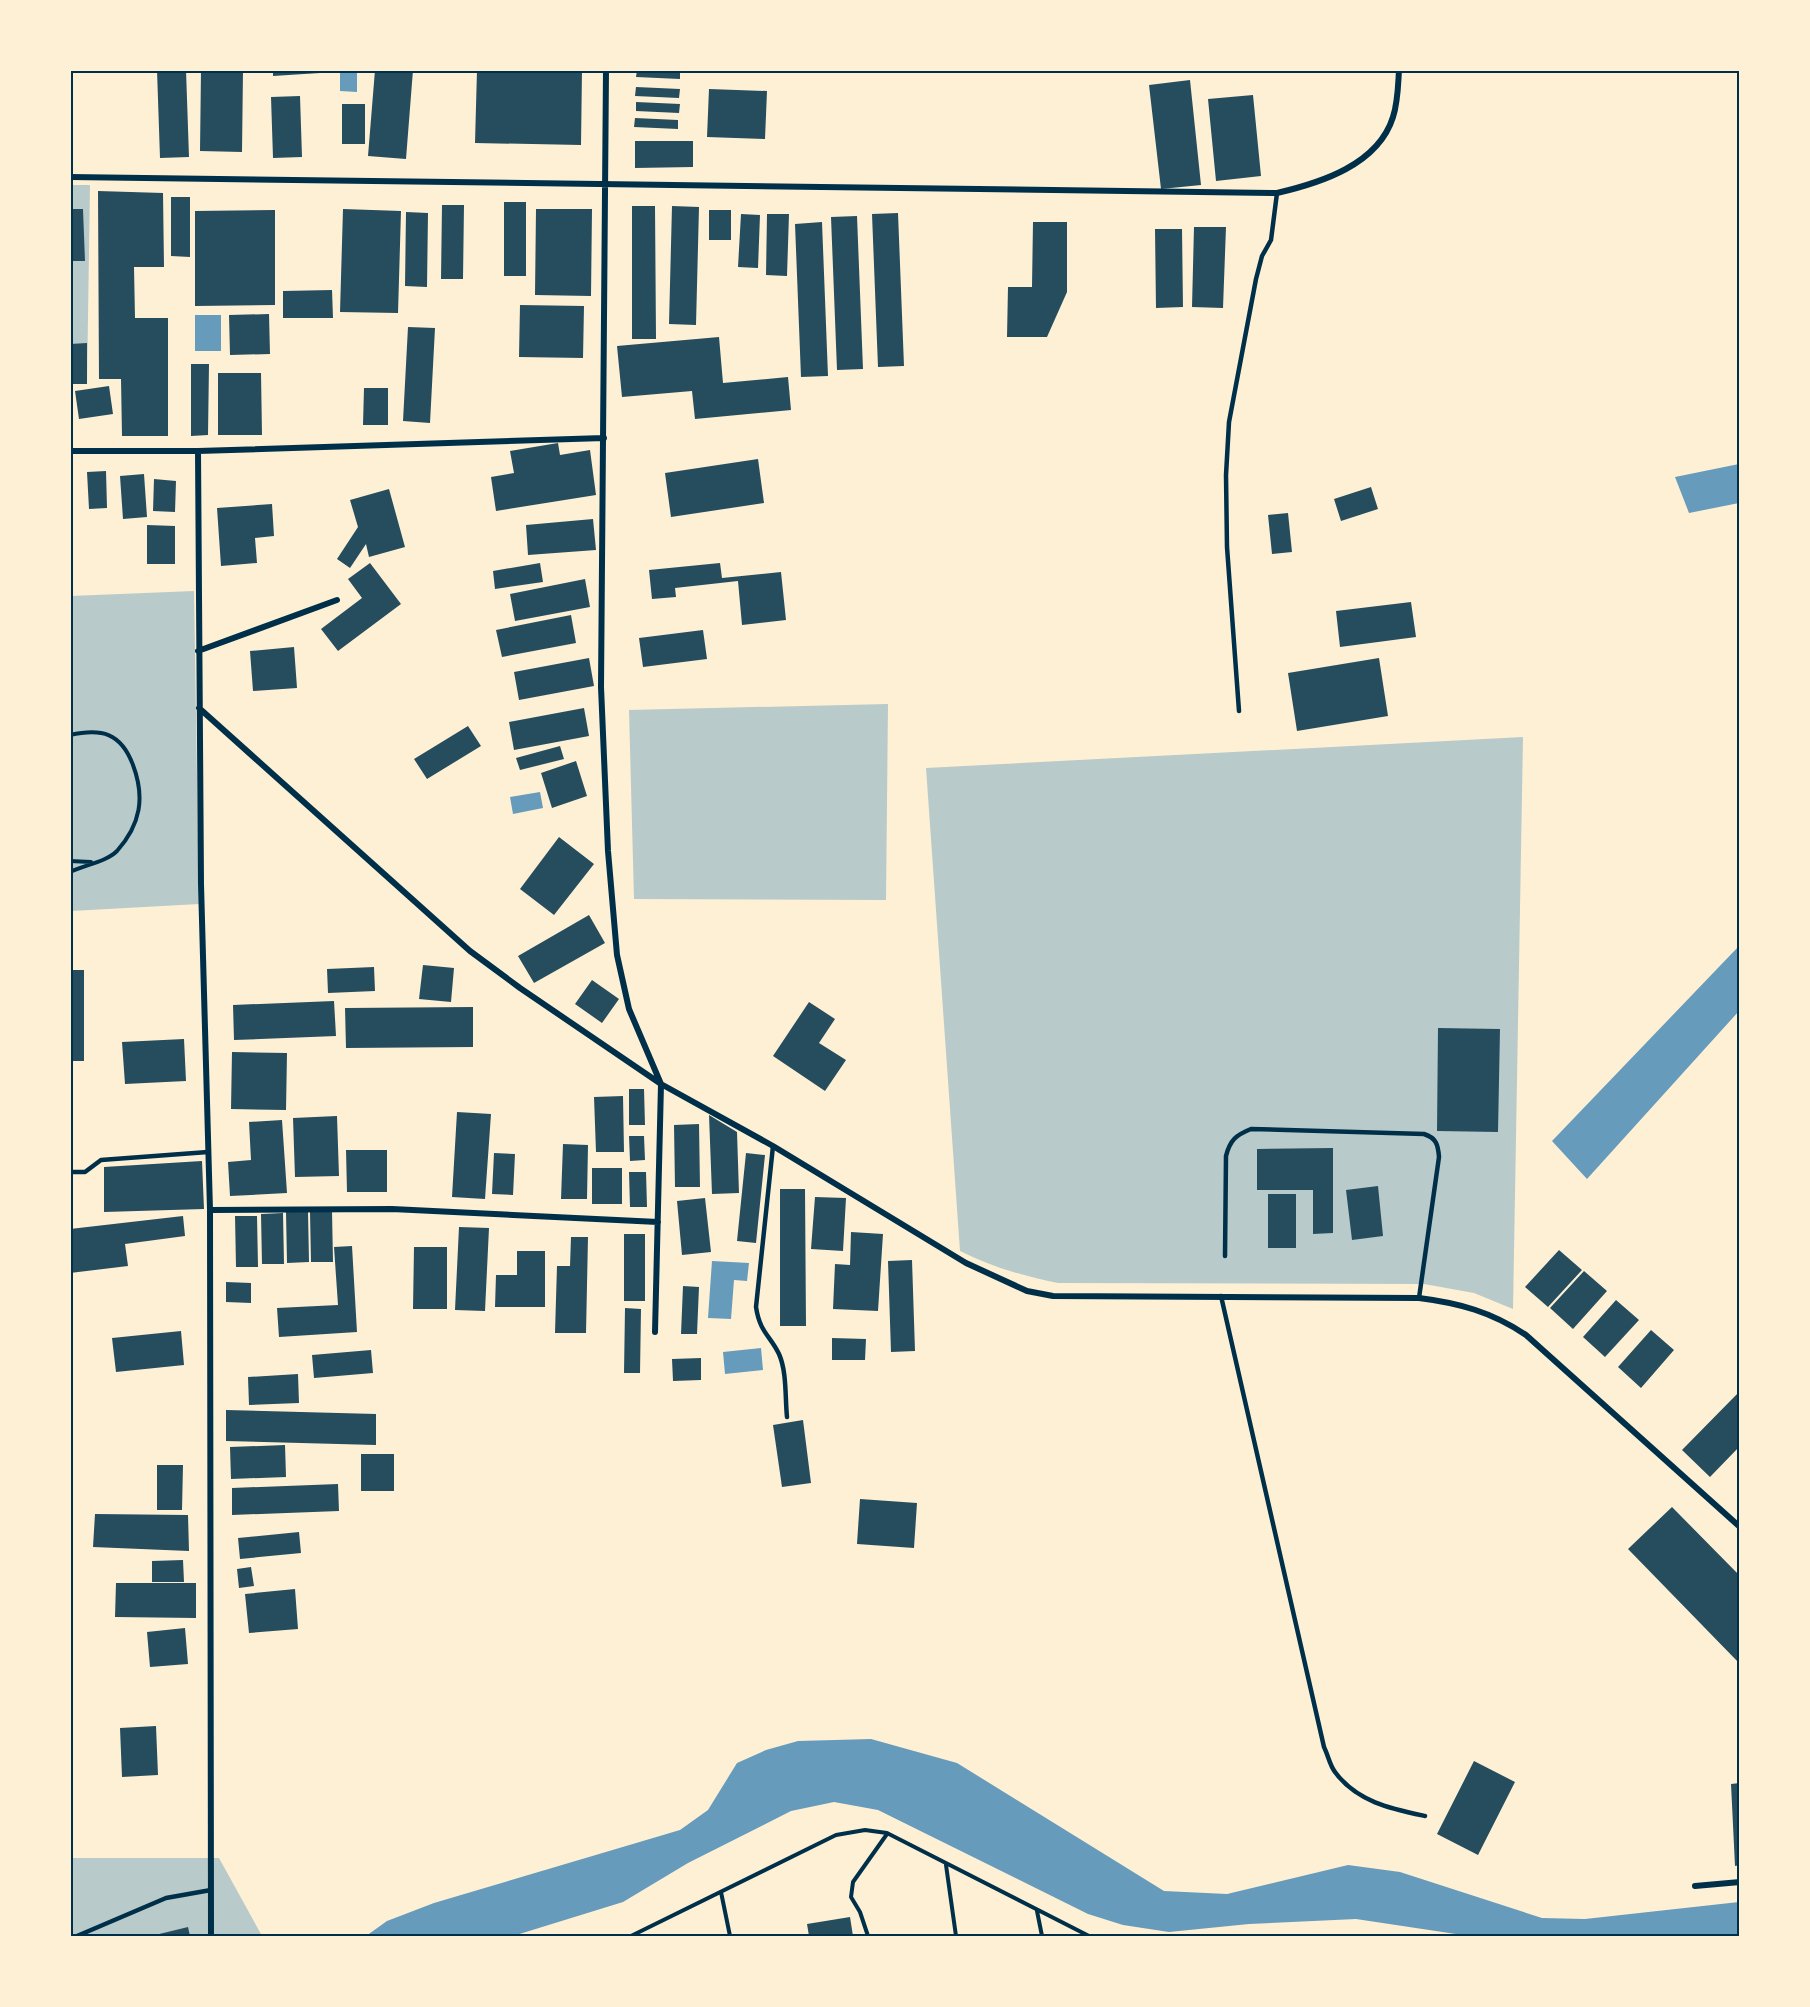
<svg xmlns="http://www.w3.org/2000/svg" width="1810" height="2007" font-family="Jost,sans-serif">
<style>
.green{fill:#b9caca}
.water{fill:#669bbc}
.building{fill:#264d5e}
.lines{fill:none;stroke-linecap:round;stroke-linejoin:round}
.path{stroke:#003049;stroke-width:4}
.service{stroke:#003049;stroke-width:4.5}
.minor{stroke:#003049;stroke-width:6}
.neatline{fill:none;stroke:#003049;stroke-width:2}
</style>
<rect width="100%" height="100%" fill="#fdf0d5"/>
<!-- green -->
<path class="green" d="M 71,185 L 90,185 L 87,384 L 71,384 Z
M 194,591 L 199,904 L 71,911 L 71,596 Z
M 888,704 L 886,900 L 634,899 L 629,710 Z
M 1523,737 L 1513,1309 L 1474,1293 L 1424,1284 L 1058,1283 C 1023,1276 992,1267 960,1251 L 926,768 Z
M 71,1858 L 219,1858 L 262,1936 L 71,1936 Z"/>
<!-- water -->
<path class="water" d="M 340,71 L 357,71 L 357,92 L 340,91 Z
M 195,315 L 221,315 L 221,351 L 195,351 Z
M 1739,464 L 1739,503 L 1689,513 L 1675,477 Z
M 540,792 L 543,808 L 513,814 L 510,797 Z
M 1739,946 L 1739,1011 L 1587,1179 L 1552,1141 Z
M 712,1261 L 749,1263 L 747,1281 L 734,1280 L 731,1319 L 708,1318 Z
M 761,1348 L 763,1370 L 725,1374 L 723,1352 Z
M 871,1739 L 957,1763 L 1164,1891 L 1227,1894 L 1348,1865 L 1400,1872 L 1542,1918 L 1585,1919 L 1739,1902 L 1739,1936 L 1469,1936 L 1356,1919 L 1249,1924 L 1169,1932 L 1123,1925 L 1088,1914 L 878,1810 L 834,1802 L 791,1811 L 688,1863 L 623,1902 L 513,1936 L 366,1936 L 387,1921 L 434,1903 L 680,1830 L 708,1810 L 737,1763 L 766,1750 L 798,1741 Z"/>
<!-- building -->
<path class="building" d="M 157,70 L 186,70 L 189,157 L 160,158 Z
M 201,70 L 243,70 L 242,152 L 200,151 Z
M 273,70 L 319,70 L 320,73 L 273,76 Z
M 375,70 L 413,70 L 406,159 L 368,156 Z
M 477,70 L 582,70 L 581,145 L 475,143 Z
M 637,70 L 680,70 L 680,79 L 636,77 Z
M 1190,80 L 1201,185 L 1161,189 L 1149,85 Z
M 636,87 L 680,89 L 679,98 L 635,96 Z
M 709,89 L 767,91 L 765,139 L 707,137 Z
M 1253,95 L 1261,176 L 1216,181 L 1208,99 Z
M 300,96 L 302,157 L 273,158 L 271,97 Z
M 636,102 L 680,104 L 679,113 L 636,111 Z
M 342,104 L 365,104 L 365,144 L 342,144 Z
M 635,118 L 678,120 L 678,129 L 634,127 Z
M 635,141 L 693,141 L 693,167 L 635,168 Z
M 98,191 L 163,193 L 164,267 L 134,267 L 135,318 L 168,318 L 168,436 L 122,436 L 121,379 L 99,379 Z
M 171,197 L 190,197 L 190,257 L 171,256 Z
M 504,202 L 526,202 L 526,276 L 504,276 Z
M 442,205 L 464,205 L 463,279 L 441,279 Z
M 632,206 L 655,206 L 656,339 L 632,339 Z
M 672,206 L 699,207 L 696,325 L 669,324 Z
M 70,209 L 83,209 L 85,261 L 70,261 Z
M 343,209 L 401,211 L 398,313 L 340,312 Z
M 536,209 L 592,209 L 591,296 L 535,295 Z
M 275,210 L 275,305 L 195,306 L 195,211 Z
M 709,210 L 731,210 L 731,240 L 709,240 Z
M 406,212 L 428,213 L 427,287 L 405,286 Z
M 898,213 L 904,366 L 878,367 L 872,214 Z
M 741,214 L 760,215 L 758,268 L 738,267 Z
M 767,214 L 789,214 L 787,276 L 766,275 Z
M 857,216 L 863,369 L 837,370 L 831,217 Z
M 822,222 L 828,376 L 801,377 L 795,224 Z
M 1033,222 L 1067,222 L 1067,292 L 1047,337 L 1007,337 L 1008,287 L 1032,287 Z
M 1194,227 L 1226,227 L 1223,308 L 1192,307 Z
M 1155,229 L 1182,229 L 1183,307 L 1156,308 Z
M 332,290 L 333,318 L 283,318 L 283,291 Z
M 520,305 L 584,306 L 583,358 L 519,357 Z
M 269,314 L 270,354 L 230,355 L 229,315 Z
M 408,327 L 435,328 L 430,423 L 403,421 Z
M 719,337 L 723,383 L 788,377 L 791,410 L 695,419 L 692,391 L 622,397 L 617,346 Z
M 87,343 L 87,384 L 70,384 L 70,344 Z
M 191,364 L 209,364 L 208,435 L 191,436 Z
M 218,373 L 261,373 L 262,435 L 218,435 Z
M 109,386 L 113,414 L 79,419 L 75,391 Z
M 364,388 L 388,388 L 388,425 L 363,425 Z
M 558,443 L 560,455 L 590,450 L 596,495 L 496,511 L 491,477 L 514,473 L 510,451 Z
M 758,459 L 764,503 L 671,517 L 665,473 Z
M 106,471 L 107,508 L 89,509 L 87,472 Z
M 144,474 L 147,517 L 123,519 L 120,476 Z
M 154,479 L 176,481 L 175,512 L 153,511 Z
M 1371,487 L 1378,509 L 1341,521 L 1334,499 Z
M 389,489 L 405,547 L 369,557 L 366,544 L 350,568 L 337,559 L 358,527 L 350,500 Z
M 272,504 L 274,536 L 255,538 L 257,563 L 221,566 L 217,508 Z
M 1288,513 L 1292,552 L 1272,554 L 1268,515 Z
M 593,519 L 596,550 L 528,555 L 526,525 Z
M 147,525 L 175,526 L 175,564 L 147,564 Z
M 370,563 L 401,604 L 338,651 L 321,629 L 362,598 L 348,579 Z
M 540,563 L 543,582 L 495,589 L 493,571 Z
M 720,563 L 722,578 L 781,572 L 786,620 L 742,625 L 738,581 L 675,588 L 676,597 L 652,599 L 649,570 Z
M 585,579 L 590,607 L 515,621 L 510,594 Z
M 1411,602 L 1416,637 L 1340,647 L 1336,611 Z
M 571,615 L 576,643 L 502,657 L 496,630 Z
M 703,630 L 707,659 L 643,667 L 639,638 Z
M 294,647 L 297,688 L 253,691 L 250,651 Z
M 589,658 L 594,686 L 519,700 L 514,672 Z
M 1379,658 L 1388,716 L 1297,731 L 1288,673 Z
M 584,708 L 589,736 L 514,750 L 509,722 Z
M 468,726 L 481,746 L 427,779 L 414,759 Z
M 560,746 L 564,759 L 520,770 L 516,758 Z
M 576,761 L 587,796 L 552,808 L 541,773 Z
M 559,837 L 594,864 L 554,915 L 520,889 Z
M 589,915 L 605,943 L 534,983 L 518,956 Z
M 423,965 L 454,968 L 451,1002 L 419,999 Z
M 374,967 L 375,991 L 328,993 L 327,969 Z
M 70,970 L 84,970 L 84,1061 L 70,1061 Z
M 592,980 L 619,999 L 602,1023 L 575,1004 Z
M 334,1001 L 336,1036 L 234,1040 L 233,1005 Z
M 809,1002 L 835,1019 L 819,1043 L 846,1060 L 825,1091 L 773,1056 Z
M 473,1007 L 473,1047 L 346,1048 L 345,1008 Z
M 1438,1028 L 1500,1029 L 1498,1132 L 1437,1131 Z
M 184,1039 L 186,1081 L 125,1084 L 122,1042 Z
M 232,1052 L 287,1053 L 286,1110 L 231,1109 Z
M 629,1089 L 644,1089 L 645,1125 L 629,1125 Z
M 623,1096 L 624,1152 L 596,1152 L 594,1097 Z
M 457,1112 L 491,1114 L 485,1199 L 452,1197 Z
M 709,1115 L 737,1132 L 739,1193 L 712,1194 Z
M 337,1116 L 339,1176 L 295,1177 L 293,1118 Z
M 282,1120 L 287,1193 L 230,1196 L 228,1162 L 251,1160 L 249,1122 Z
M 699,1124 L 700,1187 L 675,1187 L 674,1125 Z
M 629,1136 L 644,1136 L 645,1160 L 630,1161 Z
M 563,1144 L 588,1145 L 587,1199 L 561,1199 Z
M 1333,1148 L 1333,1233 L 1313,1234 L 1313,1190 L 1257,1190 L 1257,1149 Z
M 346,1150 L 387,1150 L 387,1192 L 347,1192 Z
M 494,1153 L 515,1154 L 513,1195 L 492,1194 Z
M 746,1153 L 765,1155 L 756,1243 L 737,1241 Z
M 202,1161 L 204,1209 L 104,1212 L 104,1167 Z
M 592,1168 L 622,1168 L 622,1204 L 592,1204 Z
M 629,1172 L 646,1172 L 647,1207 L 630,1207 Z
M 1378,1186 L 1383,1236 L 1352,1240 L 1346,1190 Z
M 780,1189 L 805,1189 L 806,1326 L 780,1326 Z
M 1268,1194 L 1296,1194 L 1296,1248 L 1268,1248 Z
M 815,1197 L 846,1198 L 843,1251 L 811,1249 Z
M 705,1198 L 711,1252 L 682,1255 L 677,1201 Z
M 308,1211 L 309,1262 L 287,1263 L 286,1212 Z
M 332,1211 L 333,1262 L 311,1262 L 310,1212 Z
M 283,1213 L 284,1264 L 262,1264 L 261,1214 Z
M 183,1216 L 185,1236 L 125,1244 L 128,1266 L 70,1273 L 70,1229 Z
M 235,1216 L 257,1216 L 258,1267 L 236,1267 Z
M 459,1227 L 489,1228 L 485,1311 L 455,1310 Z
M 851,1232 L 883,1234 L 878,1311 L 833,1309 L 835,1264 L 850,1265 Z
M 624,1234 L 645,1234 L 645,1301 L 624,1301 Z
M 571,1237 L 588,1237 L 586,1333 L 555,1333 L 557,1266 L 570,1266 Z
M 352,1246 L 357,1332 L 279,1337 L 277,1308 L 338,1305 L 334,1247 Z
M 414,1247 L 447,1247 L 447,1309 L 413,1309 Z
M 1559,1250 L 1582,1270 L 1548,1307 L 1525,1287 Z
M 517,1251 L 545,1251 L 545,1307 L 495,1307 L 496,1275 L 517,1275 Z
M 912,1260 L 915,1351 L 891,1352 L 888,1261 Z
M 1584,1271 L 1607,1291 L 1573,1329 L 1550,1308 Z
M 226,1282 L 251,1283 L 251,1303 L 226,1302 Z
M 683,1286 L 699,1287 L 697,1334 L 681,1334 Z
M 1616,1300 L 1639,1320 L 1605,1357 L 1583,1337 Z
M 625,1308 L 641,1309 L 640,1373 L 624,1373 Z
M 1651,1330 L 1674,1350 L 1641,1388 L 1618,1367 Z
M 181,1331 L 184,1365 L 116,1372 L 112,1338 Z
M 832,1338 L 866,1339 L 865,1360 L 832,1360 Z
M 371,1350 L 373,1373 L 314,1378 L 312,1355 Z
M 701,1358 L 701,1380 L 673,1381 L 672,1359 Z
M 298,1374 L 299,1403 L 249,1405 L 248,1377 Z
M 1740,1391 L 1740,1446 L 1710,1477 L 1682,1450 Z
M 226,1410 L 376,1414 L 376,1445 L 226,1441 Z
M 803,1420 L 811,1483 L 782,1487 L 773,1425 Z
M 285,1445 L 286,1477 L 231,1479 L 230,1447 Z
M 361,1454 L 394,1454 L 394,1491 L 361,1491 Z
M 157,1465 L 183,1465 L 182,1510 L 157,1510 Z
M 338,1484 L 339,1511 L 232,1515 L 232,1488 Z
M 860,1499 L 917,1503 L 914,1548 L 857,1544 Z
M 1672,1507 L 1740,1576 L 1740,1664 L 1628,1549 Z
M 95,1514 L 188,1515 L 189,1551 L 93,1547 Z
M 299,1532 L 301,1553 L 240,1559 L 238,1538 Z
M 183,1560 L 184,1582 L 152,1582 L 152,1561 Z
M 251,1567 L 254,1586 L 239,1588 L 237,1569 Z
M 116,1583 L 196,1583 L 196,1618 L 115,1617 Z
M 295,1589 L 298,1629 L 249,1633 L 245,1594 Z
M 185,1628 L 188,1664 L 150,1667 L 147,1632 Z
M 156,1726 L 158,1775 L 122,1777 L 120,1728 Z
M 1474,1761 L 1515,1782 L 1478,1855 L 1437,1834 Z
M 1740,1783 L 1740,1865 L 1735,1866 L 1731,1784 Z
M 850,1917 L 853,1936 L 809,1936 L 807,1924 Z
M 188,1927 L 190,1936 L 151,1936 Z"/>
<g class="lines">
<!-- path -->
<path class="path" d="M 70,735 C 102,728 121,733 133,765 C 145,797 141,824 117,851 C 106,862 84,865 70,872
M 70,861 L 91,862
M 946,1865 L 956,1936
M 721,1892 L 730,1936
M 1037,1911 L 1042,1936
M 631,1936 L 836,1835 L 865,1830 L 887,1833 L 1089,1936
M 868,1936 L 860,1912 L 851,1897 L 853,1882 L 887,1834"/>
<!-- service -->
<path class="service" d="M 1239,711 L 1227,547 L 1226,475 L 1229,422 L 1256,279 L 1262,256 L 1271,240 L 1277,193
M 773,1146 L 756,1307 C 760,1333 770,1335 779,1354 C 787,1372 785,1398 787,1417
M 70,1172 L 85,1172 L 101,1160 L 208,1152
M 1225,1256 L 1226,1156 C 1230,1140 1236,1135 1251,1129 L 1424,1134 C 1436,1138 1438,1144 1439,1157 L 1419,1298
M 1221,1296 L 1324,1747 C 1328,1755 1330,1766 1335,1772 C 1357,1802 1392,1809 1425,1816
M 77,1936 L 166,1898 L 211,1890"/>
<!-- minor -->
<path class="minor" d="M 606,70 L 601,687 L 608,851 L 617,955 L 629,1009 L 661,1084 L 655,1332
M 70,177 L 1277,193 C 1320,183 1378,165 1393,117 C 1398,102 1398,86 1399,70
M 70,451 L 198,451 L 604,438
M 198,451 L 201,884 L 210,1210 L 211,1936
M 198,651 L 337,600
M 199,708 L 470,951 L 520,988 L 661,1084 L 773,1146 L 966,1263 L 1027,1291 L 1053,1296 L 1419,1298 C 1459,1303 1492,1312 1526,1335 L 1740,1527
M 210,1210 L 392,1209 L 658,1222
M 1695,1886 L 1740,1882"/>
</g>
<!-- border -->
<rect width="1810" height="2007" fill="none" stroke="#fdf0d5" stroke-width="144"/>
<rect x="72" y="72" width="1666" height="1863" class="neatline"/>
</svg>
